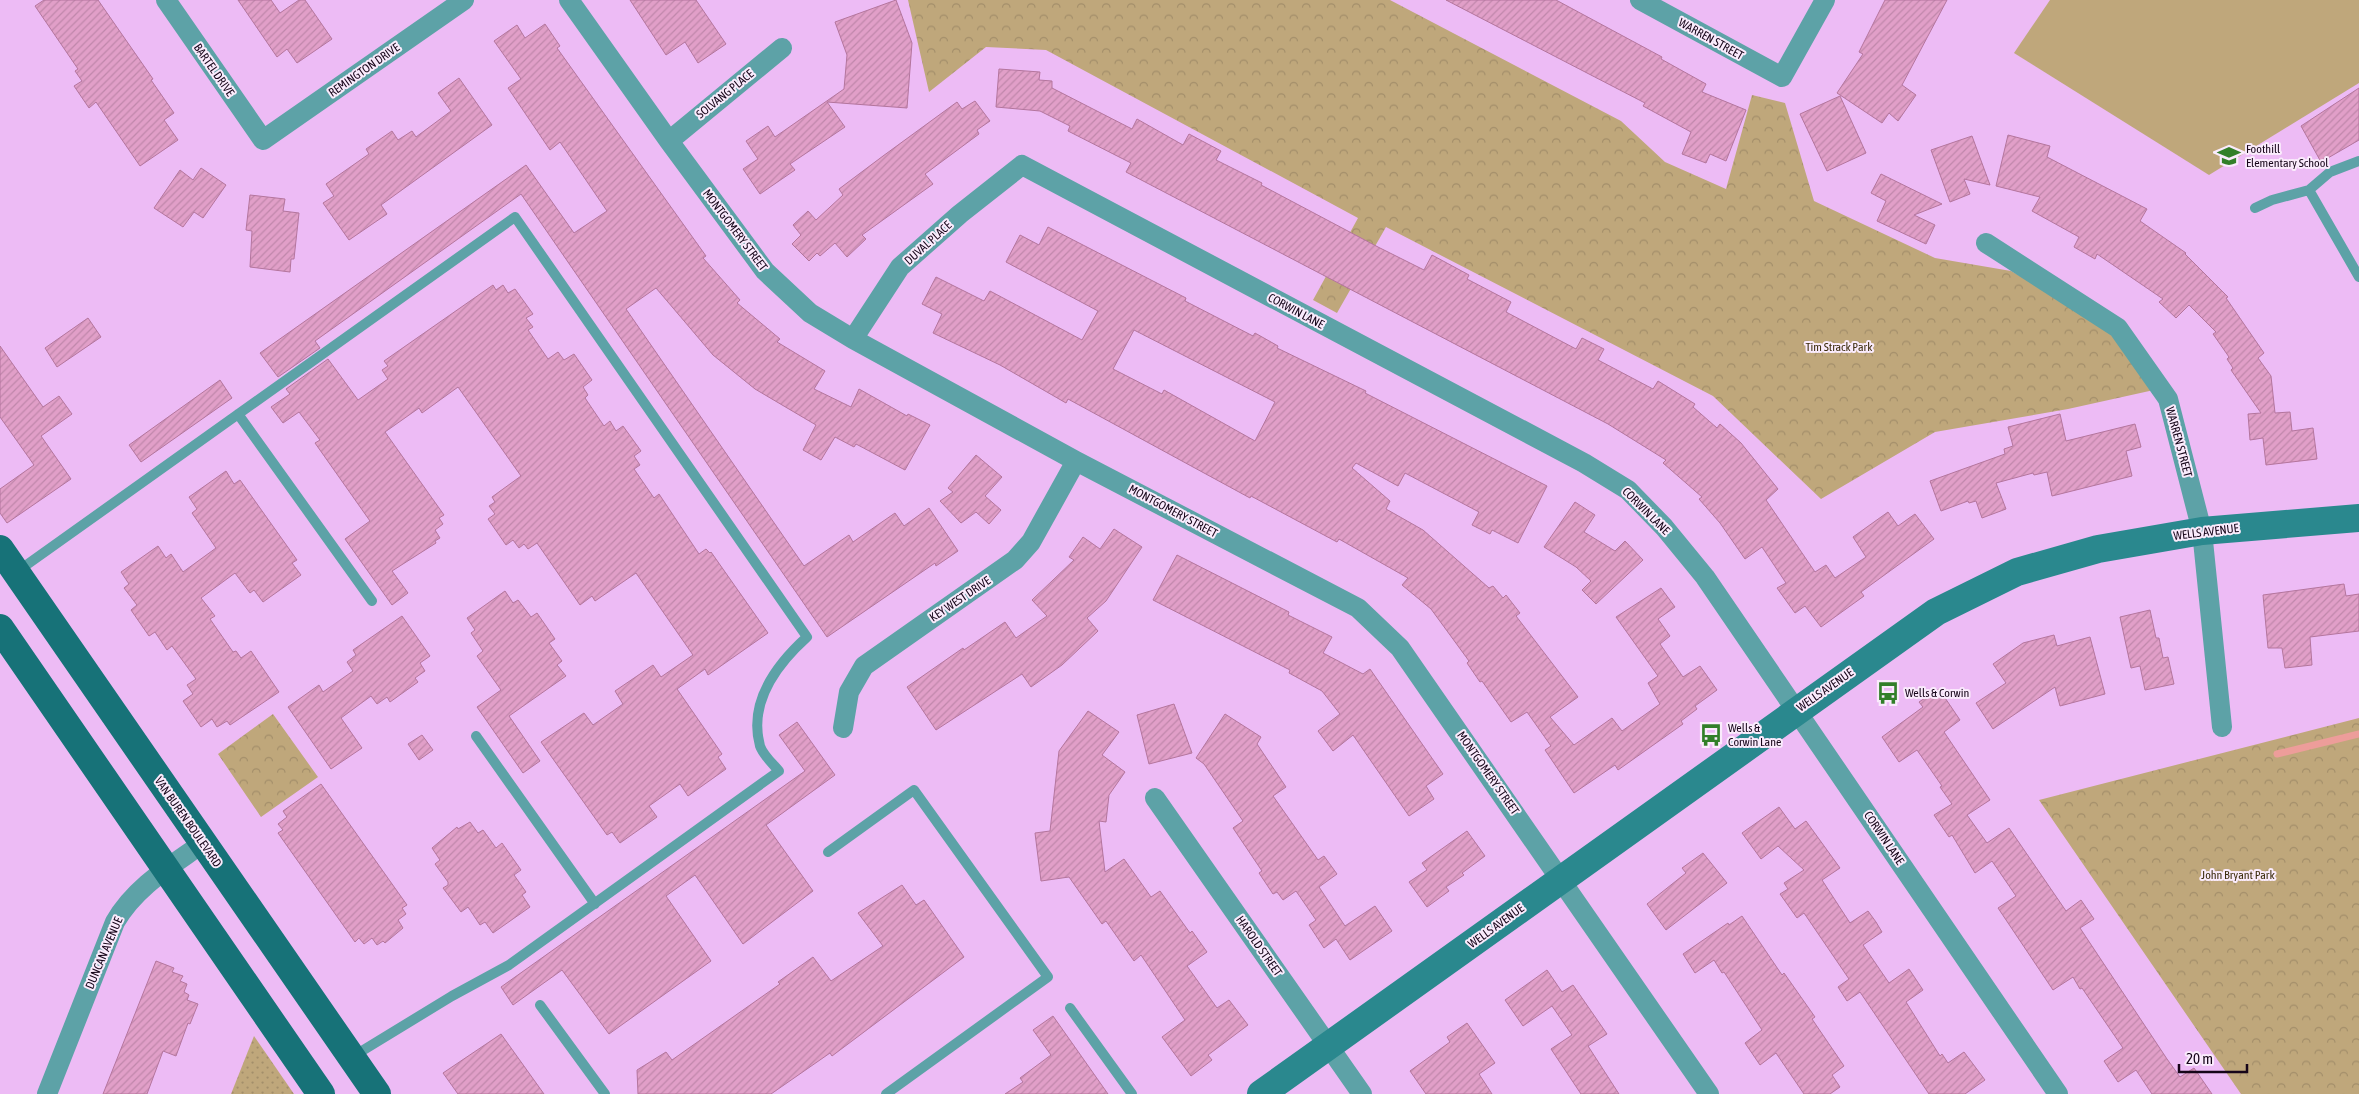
<svg xmlns="http://www.w3.org/2000/svg" width="2359" height="1094" font-family="'Asap Condensed',sans-serif">
<style>
.grass{fill:url(#grass-dots)}
.park{fill:url(#park-crowns)}
.garden{fill:#bfa77b}
.lines{fill:none;stroke-linecap:round;stroke-linejoin:round}
.stream{stroke:#ed9d9a;stroke-width:7}
.building{fill:url(#building-hatch);stroke:#b4759d;fill-rule:evenodd}
.lane{stroke:#5da2a7;stroke-width:10}
.street{stroke:#5da2a7;stroke-width:20}
.secondary{stroke:#2a888e;stroke-width:28}
.primary{stroke:#177278;stroke-width:28}
.labels{text-anchor:middle;dominant-baseline:central;stroke-width:4;stroke-linejoin:round;paint-order:stroke}
.street-label{font-size:12px;fill:#160519;stroke:#faebfc}
.poi-label{font-size:12px;fill:#160519;stroke:#faebfc;text-anchor:start}
.park-label{font-size:12px;fill:#3c2c0e;stroke:#faebfc}
</style>
<defs>
<pattern id="grass-dots" width="8" height="8" patternUnits="userSpaceOnUse" patternTransform="scale(1.25)"><rect width="8" height="8" fill="#bfa77b"/><path d="M2 2h.1M6 6h.1" fill="none" stroke="#a38e6a" stroke-width="1.8" stroke-linecap="round"/></pattern>
<pattern id="park-crowns" width="20" height="18" patternUnits="userSpaceOnUse" patternTransform="scale(1.25)"><rect width="20" height="18" fill="#bfa77b"/><path d="M2 6a3 3 0 1 1 6 0M12 15a3 3 0 1 1 6 0" fill="none" stroke="#a38e6a"/></pattern>
<pattern id="building-hatch" width="6" height="6" patternUnits="userSpaceOnUse" patternTransform="scale(1.25)"><rect width="6" height="6" fill="#e19fc8"/><path d="M-1 1l2-2M0 6l6-6M5 7l2-2" fill="none" stroke="#c087ab"/></pattern>
</defs>
<rect width="100%" height="100%" fill="#edbbf5"/>
<!-- grass -->
<path class="grass" d="M 254,1036 L 294,1094 L 231,1094 Z"/>
<!-- park -->
<path class="park" d="M 908,0 L 1390,0 L 1621,121 L 1665,162 L 1726,189 L 1752,95 L 1785,103 L 1814,201 L 1935,258 L 2011,271 L 2103,322 L 2163,388 L 2068,409 L 1935,432 L 1821,499 L 1713,396 L 1386,227 L 1337,313 L 1313,300 L 1358,218 L 1046,50 L 986,47 L 929,92 Z
M 273,714 L 318,777 L 261,817 L 218,754 Z
M 2359,718 L 2359,1094 L 2241,1094 L 2039,800 Z"/>
<!-- garden -->
<path class="garden" d="M 2050,0 L 2359,0 L 2359,83 L 2209,175 L 2014,53 Z"/>
<g class="lines">
<!-- stream -->
<path class="stream" d="M 2277,754 L 2359,734"/>
</g>
<!-- building -->
<path class="building" d="M 44,0 L 98,0 L 153,79 L 151,80 L 174,113 L 164,120 L 178,140 L 140,166 L 96,102 L 89,108 L 74,86 L 82,81 L 75,71 L 78,69 L 35,6 Z
M 238,0 L 271,0 L 280,13 L 299,0 L 305,0 L 332,39 L 297,63 L 287,49 L 277,57 Z
M 630,0 L 696,0 L 726,44 L 698,63 L 685,42 L 666,55 Z
M 896,0 L 912,43 L 907,108 L 827,102 L 845,127 L 790,164 L 795,170 L 760,194 L 743,169 L 758,159 L 746,141 L 768,126 L 775,137 L 844,89 L 847,55 L 835,22 Z
M 1446,0 L 1556,0 L 1662,57 L 1661,59 L 1706,84 L 1702,92 L 1746,110 L 1726,161 L 1710,154 L 1706,163 L 1682,154 L 1691,132 L 1643,106 L 1645,103 Z
M 1885,0 L 1947,0 L 1902,85 L 1916,95 L 1898,121 L 1889,113 L 1882,123 L 1837,93 L 1863,54 L 1859,52 Z
M 545,24 L 560,46 L 557,48 L 706,256 L 703,258 L 740,300 L 737,303 L 780,339 L 777,342 L 825,371 L 814,389 L 851,407 L 859,389 L 907,416 L 908,414 L 930,425 L 905,470 L 856,444 L 854,447 L 835,437 L 821,460 L 803,450 L 816,425 L 755,389 L 713,355 L 656,288 L 626,309 L 804,566 L 849,535 L 853,542 L 895,513 L 904,526 L 929,508 L 958,551 L 936,566 L 935,563 L 827,637 L 521,194 L 315,341 L 320,348 L 278,377 L 260,353 L 526,165 L 574,233 L 607,211 L 560,142 L 550,150 L 508,88 L 521,79 L 494,41 L 517,25 L 525,38 Z
M 999,69 L 1040,72 L 1039,80 L 1052,81 L 1052,88 L 1132,129 L 1137,119 L 1183,145 L 1189,134 L 1221,151 L 1216,160 L 1262,183 L 1261,185 L 1378,247 L 1424,270 L 1432,255 L 1469,275 L 1467,279 L 1511,302 L 1506,312 L 1576,349 L 1582,338 L 1604,349 L 1598,360 L 1653,389 L 1658,381 L 1695,404 L 1693,407 L 1717,428 L 1720,424 L 1741,443 L 1778,489 L 1766,500 L 1815,572 L 1826,565 L 1835,578 L 1866,557 L 1853,537 L 1888,512 L 1898,526 L 1915,514 L 1934,539 L 1861,592 L 1864,596 L 1821,627 L 1805,606 L 1795,613 L 1777,588 L 1786,583 L 1762,547 L 1745,559 L 1720,523 L 1699,499 L 1702,497 L 1663,463 L 1666,460 L 1608,424 L 1126,172 L 1131,163 L 1068,131 L 1070,126 L 1040,111 L 996,107 Z
M 459,78 L 492,125 L 381,205 L 387,214 L 349,240 L 323,203 L 334,196 L 326,184 L 369,154 L 366,149 L 392,131 L 398,140 L 412,131 L 416,137 L 451,111 L 438,93 Z
M 2359,88 L 2359,140 L 2321,162 L 2301,126 Z
M 1840,96 L 1866,153 L 1827,171 L 1800,114 Z
M 975,101 L 990,121 L 977,130 L 979,134 L 925,174 L 933,184 L 862,235 L 866,239 L 847,257 L 835,243 L 820,256 L 817,253 L 809,261 L 792,244 L 801,235 L 793,225 L 808,211 L 816,220 L 843,195 L 839,189 L 883,156 L 957,102 L 962,109 Z
M 2008,135 L 2050,146 L 2047,157 L 2147,209 L 2140,221 L 2186,253 L 2185,254 L 2228,297 L 2226,298 L 2264,353 L 2258,358 L 2271,376 L 2275,413 L 2290,412 L 2292,431 L 2313,428 L 2317,459 L 2266,465 L 2263,438 L 2250,440 L 2248,414 L 2261,413 L 2231,370 L 2233,368 L 2227,359 L 2229,357 L 2213,334 L 2216,332 L 2189,305 L 2176,318 L 2159,302 L 2163,299 L 2097,254 L 2095,259 L 2074,247 L 2079,237 L 2032,211 L 2040,197 L 1996,186 Z
M 1972,136 L 1990,185 L 1964,179 L 1970,194 L 1950,202 L 1931,150 Z
M 201,168 L 226,185 L 203,218 L 194,212 L 183,227 L 154,208 L 180,170 L 193,180 Z
M 1881,174 L 1942,204 L 1914,215 L 1935,225 L 1926,244 L 1877,221 L 1886,201 L 1871,193 Z
M 250,195 L 285,199 L 283,211 L 299,213 L 294,259 L 291,259 L 290,272 L 250,267 L 252,231 L 246,230 Z
M 1048,227 L 1186,298 L 1185,301 L 1253,336 L 1255,333 L 1278,346 L 1277,348 L 1366,391 L 1365,393 L 1547,486 L 1518,543 L 1492,530 L 1490,534 L 1472,525 L 1479,512 L 1405,473 L 1398,486 L 1356,463 L 1352,468 L 1390,501 L 1386,509 L 1423,530 L 1489,588 L 1493,586 L 1503,598 L 1506,595 L 1520,613 L 1516,616 L 1578,697 L 1550,717 L 1574,745 L 1612,718 L 1622,731 L 1660,704 L 1648,683 L 1658,676 L 1616,617 L 1661,588 L 1675,607 L 1658,619 L 1670,636 L 1660,644 L 1683,677 L 1700,666 L 1717,690 L 1695,706 L 1697,709 L 1681,721 L 1683,724 L 1618,770 L 1615,765 L 1574,793 L 1545,750 L 1551,746 L 1527,712 L 1511,722 L 1482,681 L 1480,682 L 1467,663 L 1469,661 L 1431,609 L 1402,585 L 1408,578 L 1339,539 L 1337,542 L 1251,496 L 1250,498 L 1068,399 L 1066,403 L 1000,365 L 933,333 L 942,314 L 922,304 L 936,277 L 984,301 L 990,291 L 1082,340 L 1098,311 L 1006,262 L 1020,235 L 1039,245 ZM 1134,330 L 1275,402 L 1255,441 L 1164,390 L 1162,394 L 1113,369 Z
M 493,285 L 496,290 L 503,285 L 508,293 L 515,289 L 533,314 L 526,318 L 533,327 L 528,330 L 548,359 L 558,352 L 564,360 L 574,354 L 592,380 L 583,387 L 588,395 L 585,398 L 604,426 L 610,421 L 616,431 L 623,426 L 641,451 L 634,456 L 640,465 L 634,469 L 654,498 L 659,494 L 699,554 L 706,549 L 710,553 L 711,552 L 768,633 L 708,675 L 705,669 L 677,689 L 722,754 L 718,757 L 726,769 L 688,796 L 680,784 L 649,806 L 657,817 L 620,843 L 612,832 L 607,835 L 541,742 L 584,713 L 593,725 L 623,704 L 615,691 L 640,674 L 653,665 L 661,677 L 693,655 L 636,573 L 595,601 L 592,596 L 580,605 L 537,543 L 528,549 L 524,544 L 519,548 L 513,540 L 506,545 L 488,519 L 495,514 L 489,506 L 495,502 L 492,497 L 521,476 L 458,387 L 422,413 L 419,408 L 385,432 L 444,515 L 439,518 L 443,524 L 435,530 L 440,538 L 435,541 L 436,543 L 392,571 L 408,593 L 392,605 L 345,539 L 370,521 L 315,443 L 320,440 L 299,412 L 283,423 L 271,407 L 290,394 L 286,389 L 328,359 L 358,400 L 388,379 L 382,370 L 388,366 L 384,361 Z
M 88,318 L 101,337 L 57,367 L 45,348 Z
M 0,346 L 43,407 L 59,396 L 72,414 L 41,436 L 71,479 L 7,523 L 0,513 L 0,489 L 34,465 L 0,417 Z
M 220,380 L 232,398 L 141,462 L 129,445 Z
M 2060,414 L 2066,441 L 2135,424 L 2141,447 L 2126,451 L 2132,476 L 2052,496 L 2047,472 L 2034,475 L 2033,473 L 1996,483 L 2006,509 L 1982,518 L 1976,501 L 1969,503 L 1968,501 L 1941,511 L 1930,481 L 2005,454 L 2004,449 L 2013,446 L 2008,427 Z
M 976,455 L 1002,477 L 985,496 L 1001,510 L 989,524 L 976,512 L 961,523 L 940,501 L 953,492 L 948,488 Z
M 226,471 L 234,484 L 240,480 L 297,560 L 292,563 L 301,575 L 263,602 L 254,590 L 250,593 L 235,573 L 201,598 L 215,616 L 210,619 L 233,652 L 236,651 L 241,658 L 251,651 L 279,692 L 230,725 L 227,721 L 217,727 L 212,719 L 201,727 L 183,701 L 193,694 L 187,685 L 196,679 L 172,646 L 167,650 L 155,632 L 149,636 L 131,610 L 137,605 L 124,588 L 129,584 L 121,572 L 158,546 L 166,558 L 171,554 L 183,572 L 216,548 L 192,513 L 197,509 L 189,497 Z
M 1575,502 L 1595,515 L 1584,532 L 1615,551 L 1625,541 L 1643,560 L 1596,604 L 1582,590 L 1591,581 L 1576,567 L 1544,547 Z
M 1114,529 L 1142,547 L 1106,601 L 1087,618 L 1098,631 L 1062,665 L 1031,687 L 1022,674 L 936,730 L 907,687 L 963,648 L 964,650 L 1005,622 L 1016,638 L 1047,616 L 1032,600 L 1074,560 L 1069,557 L 1083,537 L 1100,549 Z
M 1177,555 L 1289,612 L 1288,615 L 1332,637 L 1323,653 L 1363,674 L 1370,669 L 1443,774 L 1426,786 L 1434,799 L 1409,816 L 1353,735 L 1333,751 L 1318,731 L 1340,714 L 1322,691 L 1289,673 L 1290,670 L 1153,600 Z
M 2344,584 L 2346,596 L 2359,594 L 2359,631 L 2310,637 L 2312,665 L 2285,668 L 2282,648 L 2268,648 L 2263,595 Z
M 505,591 L 513,603 L 518,600 L 531,617 L 537,613 L 555,639 L 549,643 L 562,661 L 557,665 L 566,676 L 509,716 L 540,761 L 523,773 L 477,707 L 501,690 L 477,656 L 483,651 L 471,633 L 475,630 L 467,618 Z
M 2150,610 L 2156,638 L 2159,638 L 2163,658 L 2168,657 L 2174,684 L 2145,690 L 2140,666 L 2131,668 L 2120,617 Z
M 402,616 L 430,656 L 420,663 L 425,671 L 415,678 L 418,682 L 390,702 L 387,697 L 377,704 L 371,696 L 341,718 L 362,748 L 331,769 L 288,707 L 319,685 L 323,692 L 353,671 L 347,662 L 356,655 L 353,650 Z
M 2054,635 L 2057,646 L 2090,637 L 2105,694 L 2060,706 L 2055,687 L 1993,729 L 1976,703 L 2006,683 L 1993,664 L 2023,643 Z
M 1939,689 L 1960,720 L 1944,732 L 1990,800 L 1967,815 L 1987,843 L 2009,828 L 2066,911 L 2081,900 L 2094,919 L 2080,928 L 2167,1059 L 2180,1077 L 2194,1068 L 2212,1094 L 2152,1094 L 2136,1070 L 2118,1082 L 2104,1061 L 2123,1048 L 2082,988 L 2080,989 L 2073,977 L 2053,990 L 1998,908 L 2016,896 L 1992,861 L 1975,873 L 1952,835 L 1949,837 L 1934,815 L 1952,804 L 1940,787 L 1942,786 L 1917,750 L 1899,762 L 1882,737 L 1923,707 L 1919,702 Z
M 1174,704 L 1192,753 L 1149,764 L 1137,715 Z
M 1088,711 L 1119,732 L 1102,755 L 1125,772 L 1109,795 L 1106,822 L 1099,821 L 1105,872 L 1124,859 L 1151,897 L 1160,891 L 1190,933 L 1192,931 L 1207,952 L 1187,966 L 1217,1008 L 1229,1000 L 1248,1025 L 1208,1055 L 1212,1060 L 1191,1076 L 1162,1037 L 1185,1020 L 1141,955 L 1134,961 L 1106,921 L 1102,924 L 1069,877 L 1041,881 L 1035,833 L 1050,831 L 1059,751 Z
M 1225,714 L 1261,737 L 1257,744 L 1286,787 L 1273,796 L 1318,860 L 1324,856 L 1337,874 L 1319,887 L 1345,926 L 1375,906 L 1392,931 L 1350,960 L 1336,939 L 1324,948 L 1309,925 L 1316,920 L 1296,891 L 1283,900 L 1277,892 L 1273,894 L 1259,873 L 1262,871 L 1233,828 L 1243,821 L 1204,764 L 1196,758 Z
M 797,722 L 835,775 L 766,825 L 813,891 L 743,944 L 695,875 L 666,896 L 711,961 L 609,1034 L 562,970 L 513,1005 L 501,987 L 805,771 L 779,735 Z
M 422,735 L 433,750 L 419,760 L 408,744 Z
M 321,784 L 407,905 L 402,908 L 406,914 L 398,920 L 403,928 L 385,943 L 383,941 L 377,945 L 372,938 L 364,944 L 359,938 L 355,942 L 278,833 L 283,830 L 278,824 L 287,817 L 283,811 Z
M 1779,807 L 1795,829 L 1806,821 L 1840,868 L 1822,880 L 1850,923 L 1868,911 L 1876,922 L 1882,932 L 1863,945 L 1889,983 L 1909,969 L 1923,990 L 1906,1002 L 1940,1056 L 1942,1054 L 1948,1063 L 1964,1052 L 1985,1080 L 1965,1094 L 1929,1094 L 1860,992 L 1847,1001 L 1838,987 L 1849,979 L 1804,913 L 1797,918 L 1780,894 L 1788,889 L 1784,883 L 1804,870 L 1778,846 L 1761,859 L 1742,833 Z
M 470,822 L 478,833 L 483,830 L 496,848 L 502,843 L 521,870 L 514,875 L 526,892 L 522,895 L 530,907 L 493,933 L 485,922 L 480,925 L 468,907 L 461,912 L 443,888 L 448,885 L 448,882 L 435,864 L 440,860 L 432,848 L 457,827 L 458,829 Z
M 1467,831 L 1485,856 L 1462,873 L 1464,875 L 1446,887 L 1449,891 L 1427,907 L 1409,882 L 1427,870 L 1422,863 Z
M 1703,853 L 1727,883 L 1666,930 L 1647,904 L 1686,873 L 1682,868 Z
M 902,885 L 916,905 L 924,900 L 964,957 L 832,1056 L 830,1053 L 771,1094 L 638,1094 L 637,1070 L 666,1052 L 672,1060 L 780,984 L 778,982 L 813,957 L 831,981 L 883,946 L 858,913 Z
M 1742,916 L 1782,975 L 1784,973 L 1815,1017 L 1812,1019 L 1844,1066 L 1832,1075 L 1840,1087 L 1830,1094 L 1804,1094 L 1776,1053 L 1760,1065 L 1745,1043 L 1762,1030 L 1724,972 L 1722,973 L 1714,960 L 1695,973 L 1683,954 L 1728,923 L 1729,925 Z
M 156,961 L 174,968 L 172,972 L 183,976 L 180,981 L 187,984 L 184,992 L 189,995 L 187,1000 L 198,1004 L 190,1024 L 188,1023 L 176,1056 L 163,1051 L 147,1094 L 103,1094 Z
M 1547,970 L 1562,992 L 1573,985 L 1607,1034 L 1588,1046 L 1619,1094 L 1581,1094 L 1551,1049 L 1572,1035 L 1552,1006 L 1523,1026 L 1505,1000 Z
M 1053,1016 L 1108,1094 L 1005,1094 L 1023,1082 L 1020,1078 L 1051,1055 L 1033,1030 Z
M 1467,1023 L 1495,1063 L 1479,1074 L 1492,1094 L 1426,1094 L 1410,1071 L 1450,1042 L 1447,1037 Z
M 501,1034 L 544,1094 L 458,1094 L 443,1073 Z"/>
<g class="lines">
<!-- lane -->
<path class="lane" d="M 2309,190 L 2359,277
M 2255,208 L 2272,200 L 2309,190 L 2330,172 L 2359,161
M 238,414 L 372,601
M 18,571 L 515,217 L 807,637 C 776,665 748,702 760,746 C 763,755 773,764 779,771 L 509,965 L 452,996 L 352,1057
M 476,736 L 595,904
M 828,852 L 914,790 L 1048,977 L 886,1094
M 540,1005 L 605,1094
M 1070,1008 L 1132,1094"/>
<!-- street -->
<path class="street" d="M 166,0 L 263,140 L 464,0
M 569,0 L 669,141 L 765,271 L 810,313 L 853,339 L 1076,461 L 1358,608 L 1400,648 L 1709,1094
M 1640,0 L 1782,77 L 1825,0
M 669,141 L 782,48
M 1986,243 L 2118,328 L 2168,399 L 2202,531 L 2222,727
M 853,339 L 900,267 L 960,214 L 1022,165 L 1584,463 L 1628,490 L 1664,527 L 1705,577 L 2058,1094
M 843,728 L 849,692 L 864,666 L 1015,560 L 1031,542 L 1076,461
M 1155,798 L 1362,1094
M 47,1094 L 115,922 C 135,887 171,866 203,843"/>
<!-- secondary -->
<path class="secondary" d="M 1261,1094 L 1936,612 L 2017,572 L 2098,549 L 2202,531 L 2359,518"/>
<!-- primary -->
<path class="primary" d="M 0,549 L 377,1094
M 0,628 L 321,1094"/>
</g>
<!-- icons -->
<defs>
<symbol id="school-bare" viewBox="-9 -9 18 18"><path d="M0-5L7-2L0 1L-7-2ZM-4 1L0 2.5L4 1V4Q0 6-4 4Z" fill="#327f29" stroke="#faebfc" stroke-width="2.5" paint-order="stroke"/></symbol>
<symbol id="bus-bare" viewBox="-9 -9 18 18"><path d="M-5-6H5V4H4V6H2V4H-2V6H-4V4H-5ZM-3.5-4V0h7V-4ZM-3.5 1.2v1.5H-2V1.2ZM2 1.2v1.5H3.5V1.2Z" fill="#327f29" stroke="#faebfc" stroke-width="2.5" paint-order="stroke"/></symbol>
</defs>
<g fill-rule="evenodd">
<use href="#school-bare" x="2213" y="140" width="32" height="32"/>
<use href="#bus-bare" x="1872" y="677" width="32" height="32"/>
<use href="#bus-bare" x="1695" y="719" width="32" height="32"/>
</g>
<g class="labels">
<!-- street labels -->
<g class="street-label">
<text transform="translate(1711 39) rotate(29)">WARREN STREET</text>
<text transform="translate(214 70) rotate(55)">BARTEL DRIVE</text>
<text transform="translate(364 70) rotate(-35)">REMINGTON DRIVE</text>
<text transform="translate(725 94) rotate(-39)">SOLVANG PLACE</text>
<text transform="translate(735 230) rotate(53)">MONTGOMERY STREET</text>
<text transform="translate(928 243) rotate(-42)">DUVAL PLACE</text>
<text transform="translate(1296 311) rotate(28)">CORWIN LANE</text>
<text transform="translate(2179 442) rotate(75)">WARREN STREET</text>
<text transform="translate(1173 511) rotate(28)">MONTGOMERY STREET</text>
<text transform="translate(1646 511) rotate(45)">CORWIN LANE</text>
<text transform="translate(2206 532) rotate(-7)">WELLS AVENUE</text>
<text transform="translate(960 599) rotate(-34)">KEY WEST DRIVE</text>
<text transform="translate(1825 690) rotate(-35)">WELLS AVENUE</text>
<text transform="translate(1488 773) rotate(55)">MONTGOMERY STREET</text>
<text transform="translate(188 822) rotate(55)">VAN BUREN BOULEVARD</text>
<text transform="translate(1884 838) rotate(56)">CORWIN LANE</text>
<text transform="translate(1496 926) rotate(-36)">WELLS AVENUE</text>
<text transform="translate(1259 946) rotate(55)">HAROLD STREET</text>
<text transform="translate(104 953) rotate(-67)">DUNCAN AVENUE</text>
</g>
<!-- poi labels -->
<g class="poi-label">
<text x="2246" y="149">Foothill<tspan x="2246" dy="14">Elementary School</tspan></text>
<text x="1905" y="693">Wells &amp; Corwin</text>
<text x="1728" y="728">Wells &amp;<tspan x="1728" dy="14">Corwin Lane</tspan></text>
</g>
<!-- park labels -->
<g class="park-label">
<text x="1839" y="347">Tim Strack Park</text>
<text x="2238" y="875">John Bryant Park</text>
</g>
</g>
<!-- scale -->
<path d="M2179 1064v8h68v-8" fill="none" stroke="#160519" stroke-width="2.5"/>
<text x="2186" y="1064" font-size="15" fill="#160519" stroke="#faebfc" stroke-width="4" paint-order="stroke">20 m</text>
</svg>
